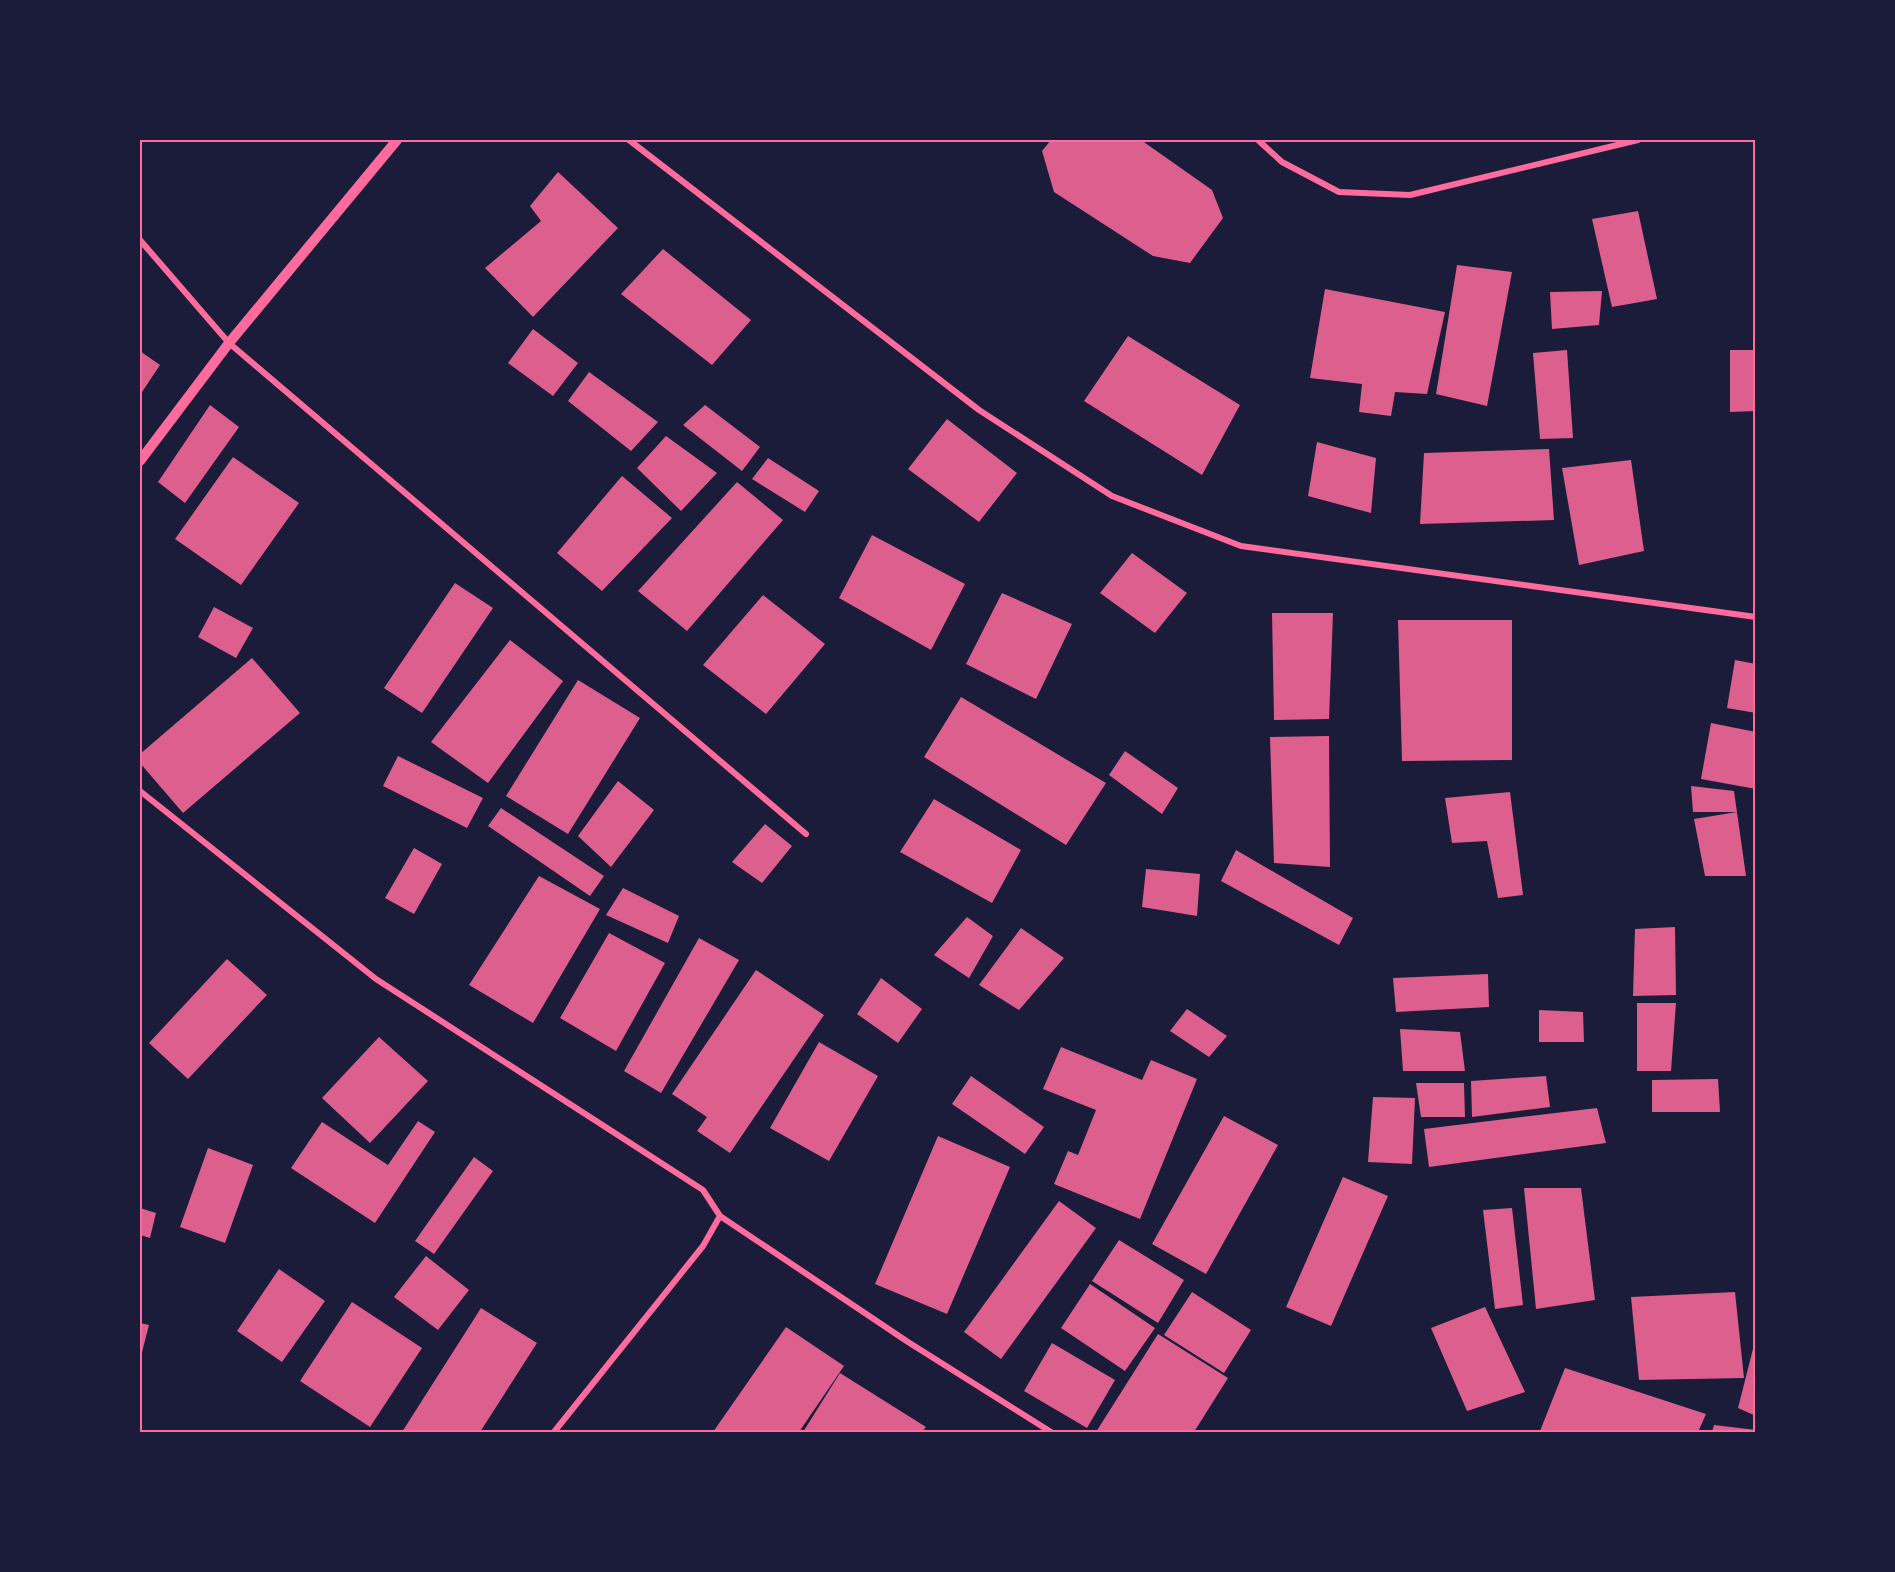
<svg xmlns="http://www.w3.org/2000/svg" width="1895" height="1572" font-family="Karla,sans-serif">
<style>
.building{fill:#dd5f8e}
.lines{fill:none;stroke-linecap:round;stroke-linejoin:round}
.minor{stroke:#ff6b9d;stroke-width:6}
.tertiary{stroke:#ff6b9d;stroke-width:10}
.neatline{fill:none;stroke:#ff6b9d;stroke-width:2}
</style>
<rect width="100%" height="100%" fill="#1b1b3a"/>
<!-- building -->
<path class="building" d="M 1051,140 L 1141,140 L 1212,190 L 1223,218 L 1190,263 L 1153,256 L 1054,192 L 1042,151 Z
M 558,172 L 618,228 L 533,317 L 485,268 L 541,221 L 530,206 Z
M 1638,211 L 1657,299 L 1612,307 L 1592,219 Z
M 663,249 L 751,320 L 712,365 L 621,294 Z
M 1457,265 L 1512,272 L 1487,406 L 1436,394 Z
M 1325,289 L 1445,312 L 1427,394 L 1395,392 L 1391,416 L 1359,412 L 1362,384 L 1310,378 Z
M 1602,291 L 1599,325 L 1552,329 L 1550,292 Z
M 533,329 L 578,363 L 553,396 L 508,363 Z
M 1128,336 L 1240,405 L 1202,475 L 1084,401 Z
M 1567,350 L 1573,438 L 1540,439 L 1533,353 Z
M 1730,350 L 1756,350 L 1756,411 L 1730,412 Z
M 140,351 L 160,365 L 140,395 Z
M 589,372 L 658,422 L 631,451 L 568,401 Z
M 210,405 L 239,427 L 185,503 L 158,482 Z
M 705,405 L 760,447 L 742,471 L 683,425 Z
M 947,419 L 1017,473 L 979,522 L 908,469 Z
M 666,436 L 717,473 L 681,511 L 637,468 Z
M 1317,442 L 1376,458 L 1371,513 L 1308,496 Z
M 1549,449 L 1554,520 L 1420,524 L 1424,453 Z
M 233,457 L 299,503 L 241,585 L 175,539 Z
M 768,458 L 819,491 L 805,512 L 752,479 Z
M 1631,460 L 1644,551 L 1579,565 L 1562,468 Z
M 622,476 L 672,518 L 602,591 L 557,553 Z
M 737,482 L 783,520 L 687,631 L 638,591 Z
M 872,535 L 965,584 L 931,650 L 839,598 Z
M 1132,553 L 1187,593 L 1155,633 L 1100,593 Z
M 455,583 L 493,608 L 422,713 L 384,688 Z
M 1002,593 L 1072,624 L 1036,699 L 966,664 Z
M 763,595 L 825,644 L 766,714 L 703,665 Z
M 214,607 L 253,628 L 236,658 L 198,637 Z
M 1272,613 L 1333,613 L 1329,719 L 1274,720 Z
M 1398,620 L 1512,620 L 1512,760 L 1402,761 Z
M 510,640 L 563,681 L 488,783 L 431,742 Z
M 252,658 L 300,713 L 183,813 L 140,763 L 140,754 Z
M 1735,660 L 1756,664 L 1756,713 L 1727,708 Z
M 578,680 L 640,718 L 568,834 L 506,796 Z
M 961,697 L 1106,783 L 1066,845 L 924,757 Z
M 1711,723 L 1756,732 L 1756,789 L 1701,779 Z
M 1329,736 L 1330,867 L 1274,863 L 1270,737 Z
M 1125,751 L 1178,788 L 1162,814 L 1109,775 Z
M 398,756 L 483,798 L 467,828 L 383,786 Z
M 618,781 L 654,810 L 611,867 L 578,836 Z
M 1691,786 L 1734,791 L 1746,876 L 1705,876 L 1694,819 L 1737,812 L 1693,812 Z
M 1510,792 L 1523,895 L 1498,898 L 1487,841 L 1452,843 L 1445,798 Z
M 934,799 L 1021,850 L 992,903 L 900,852 Z
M 501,808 L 604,876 L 590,896 L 488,826 Z
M 765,824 L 792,846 L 762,883 L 732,862 Z
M 414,848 L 442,864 L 414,914 L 385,898 Z
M 1236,850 L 1353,918 L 1339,945 L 1221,881 Z
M 1146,869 L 1200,874 L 1197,916 L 1142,907 Z
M 539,876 L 600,909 L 533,1023 L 469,985 Z
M 623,888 L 679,916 L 668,943 L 606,915 Z
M 967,917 L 993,936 L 969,978 L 934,955 Z
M 1675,927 L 1676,995 L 1633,996 L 1635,929 Z
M 1021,928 L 1064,958 L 1019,1010 L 979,985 Z
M 609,933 L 665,963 L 616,1051 L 560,1018 Z
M 699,938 L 739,960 L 661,1093 L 624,1071 Z
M 227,959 L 267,995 L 188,1079 L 149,1043 Z
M 756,970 L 824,1015 L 730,1153 L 697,1131 L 707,1117 L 672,1094 Z
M 1488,974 L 1489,1007 L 1396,1012 L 1393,978 Z
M 881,978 L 922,1009 L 898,1043 L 857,1014 Z
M 1637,1003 L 1676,1003 L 1671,1071 L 1637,1071 Z
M 1187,1009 L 1227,1036 L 1209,1057 L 1170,1031 Z
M 1539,1010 L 1583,1012 L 1584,1042 L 1539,1042 Z
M 1400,1029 L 1460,1032 L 1465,1071 L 1403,1071 Z
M 379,1037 L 428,1081 L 370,1143 L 322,1098 Z
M 819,1042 L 878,1076 L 829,1161 L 770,1128 Z
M 1061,1047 L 1142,1080 L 1151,1060 L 1197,1079 L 1140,1219 L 1054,1184 L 1068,1151 L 1078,1155 L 1096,1110 L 1043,1089 Z
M 971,1076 L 1044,1127 L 1025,1154 L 952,1104 Z
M 1546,1076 L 1550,1107 L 1472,1117 L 1471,1081 Z
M 1718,1079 L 1720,1112 L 1652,1112 L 1652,1080 Z
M 1416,1083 L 1464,1083 L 1465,1117 L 1421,1117 Z
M 1373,1097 L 1415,1098 L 1412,1164 L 1368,1162 Z
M 1597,1108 L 1606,1143 L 1429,1167 L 1424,1129 Z
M 1224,1116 L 1278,1145 L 1206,1274 L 1152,1244 Z
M 418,1121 L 435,1132 L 375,1223 L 291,1168 L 322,1122 L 388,1165 Z
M 938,1136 L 1010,1167 L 947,1314 L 875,1284 Z
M 208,1148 L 253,1165 L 225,1243 L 180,1227 Z
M 474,1157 L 493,1171 L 434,1254 L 415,1241 Z
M 1343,1177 L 1388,1196 L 1331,1326 L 1286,1307 Z
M 1524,1188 L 1581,1188 L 1595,1300 L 1536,1309 Z
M 1059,1201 L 1096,1228 L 1001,1359 L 964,1332 Z
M 140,1208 L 156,1213 L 150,1238 L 140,1235 Z
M 1512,1208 L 1523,1305 L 1495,1309 L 1483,1210 Z
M 1119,1240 L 1184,1280 L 1158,1323 L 1092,1281 Z
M 426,1256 L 469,1290 L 438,1330 L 394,1297 Z
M 279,1269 L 325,1301 L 282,1362 L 237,1331 Z
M 1090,1284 L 1155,1328 L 1125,1371 L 1061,1328 Z
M 1192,1292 L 1251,1330 L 1224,1373 L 1164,1335 Z
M 1735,1292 L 1744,1378 L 1639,1380 L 1631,1297 Z
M 352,1302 L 422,1348 L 370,1427 L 300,1381 Z
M 1485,1307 L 1525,1392 L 1467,1411 L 1431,1328 Z
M 481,1308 L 537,1343 L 480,1432 L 402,1432 Z
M 140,1323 L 149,1325 L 140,1360 Z
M 786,1327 L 844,1366 L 799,1432 L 713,1432 Z
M 1158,1334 L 1228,1378 L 1194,1432 L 1096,1432 Z
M 1755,1341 L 1756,1341 L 1756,1416 L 1738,1408 Z
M 1052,1343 L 1115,1380 L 1087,1428 L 1024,1391 Z
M 1565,1368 L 1706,1414 L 1698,1432 L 1540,1431 Z
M 840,1373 L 926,1427 L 922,1432 L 803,1432 Z
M 1714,1425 L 1756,1430 L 1756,1432 L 1712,1432 Z"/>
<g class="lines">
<!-- minor -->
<path class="minor" d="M 629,140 L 979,410 L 1112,496 L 1241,546 L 1756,617
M 1258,140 L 1282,162 L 1339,192 L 1410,195 L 1638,140
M 140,240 L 229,343 L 806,834
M 140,791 L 376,979 L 703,1190 L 720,1216 L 908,1342 L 1051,1432
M 554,1432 L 703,1246 L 720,1216"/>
<!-- tertiary -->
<path class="tertiary" d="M 140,461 L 229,343 L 397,140"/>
</g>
<!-- border -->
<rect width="1895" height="1572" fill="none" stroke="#1b1b3a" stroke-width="282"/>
<rect x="141" y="141" width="1613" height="1290" class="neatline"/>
</svg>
